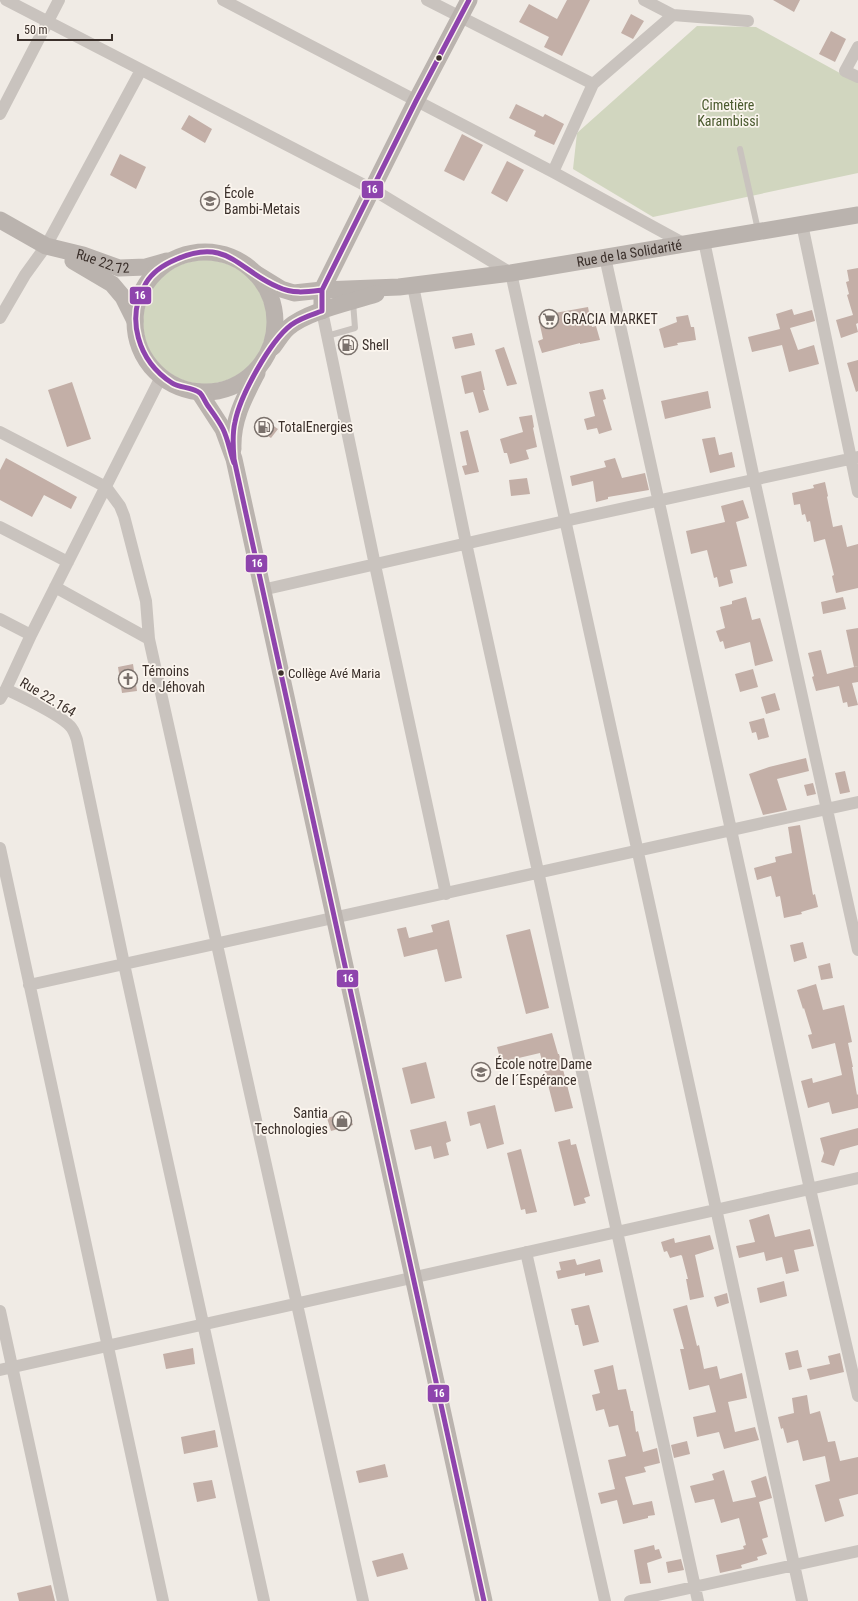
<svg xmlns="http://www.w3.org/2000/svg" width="858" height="1601" font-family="'Roboto Condensed',sans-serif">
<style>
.green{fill:#d1d6bf}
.building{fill:#c3afa7}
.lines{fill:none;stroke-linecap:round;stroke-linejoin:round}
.lane{stroke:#c9c3be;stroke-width:6}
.street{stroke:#c9c3be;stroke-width:12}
.secondary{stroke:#bab3ae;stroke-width:17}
.bus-1-casing{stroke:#fbf5ee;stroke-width:8}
.bus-1{stroke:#8e44ad;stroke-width:5}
.bus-dot{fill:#3b302b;stroke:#fbf5ee;stroke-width:1.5}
.labels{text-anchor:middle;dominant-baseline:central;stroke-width:3.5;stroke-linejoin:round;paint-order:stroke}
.bus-label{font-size:13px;fill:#3b302b;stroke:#fbf5ee;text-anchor:start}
.park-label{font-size:14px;fill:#4a5a2e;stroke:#fbf5ee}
.poi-label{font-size:14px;fill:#3b302b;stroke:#fbf5ee;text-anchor:start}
.street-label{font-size:14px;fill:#3b302b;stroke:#fbf5ee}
.line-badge{stroke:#fbf5ee;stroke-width:1.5}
.badge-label{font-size:11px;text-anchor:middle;font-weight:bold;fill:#fff}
</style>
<rect width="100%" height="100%" fill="#f0ebe5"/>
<!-- green -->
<path class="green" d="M 697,26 L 756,27 L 858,83 L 858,173 L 653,217 L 573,169 L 577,133 Z
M143 322a62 62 0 1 1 124 0a62 62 0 1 1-124 0Z"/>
<!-- building -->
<path class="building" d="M 567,0 L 590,0 L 562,56 L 544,47 L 549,37 L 519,22 L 529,4 L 557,19 Z
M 773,0 L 800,0 L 794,12 Z
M 631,14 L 644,21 L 633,39 L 621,33 Z
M 831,31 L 846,39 L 835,62 L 819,54 Z
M 516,104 L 543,117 L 545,114 L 564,124 L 554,145 L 534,136 L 536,131 L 509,118 Z
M 189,115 L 212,129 L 205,143 L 181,129 Z
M 462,134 L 483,145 L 464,181 L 444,171 Z
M 120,154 L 146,167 L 136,189 L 110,175 Z
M 507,161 L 524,170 L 507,202 L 491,193 Z
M 858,268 L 858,323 L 856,324 L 858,332 L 841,338 L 836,320 L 853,315 L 847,295 L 849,294 L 846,282 L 849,281 L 847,270 Z
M 588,307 L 592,327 L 596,326 L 600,340 L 580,344 L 580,343 L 542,353 L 538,341 L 543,339 L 538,316 Z
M 792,309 L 794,315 L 812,310 L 815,321 L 790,328 L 798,350 L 814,345 L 819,364 L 789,372 L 782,345 L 752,352 L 748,337 L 780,329 L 776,314 Z
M 688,315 L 691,327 L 694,327 L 696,340 L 677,343 L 678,345 L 664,348 L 659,329 L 677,322 L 676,317 Z
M 472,333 L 475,345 L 455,349 L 452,337 Z
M 504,347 L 517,384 L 507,386 L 495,350 Z
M 858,360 L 858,391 L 856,392 L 847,363 Z
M 481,371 L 485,390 L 483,390 L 489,410 L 479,413 L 473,392 L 465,394 L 461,376 Z
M 72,382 L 91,439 L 67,447 L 48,390 Z
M 603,389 L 606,399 L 603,400 L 612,430 L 599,434 L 597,428 L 587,430 L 584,419 L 595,416 L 589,392 Z
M 708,391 L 711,408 L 665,419 L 661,401 Z
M 532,415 L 534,427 L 533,428 L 537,447 L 526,450 L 529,459 L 510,464 L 507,453 L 504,453 L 500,439 L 523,432 L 519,417 Z
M 263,419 L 278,429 L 271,438 L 256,428 Z
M 468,430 L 479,472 L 465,475 L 462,466 L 467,465 L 460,432 Z
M 715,437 L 719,455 L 732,452 L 735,467 L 710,473 L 702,439 Z
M 6,458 L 77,497 L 71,509 L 44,495 L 32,517 L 0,500 L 0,470 Z
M 615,458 L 622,478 L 645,473 L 649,490 L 608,497 L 608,499 L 596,502 L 593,481 L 572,486 L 570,476 L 606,467 L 604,461 Z
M 527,478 L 530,494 L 511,496 L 509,480 Z
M 825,482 L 828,496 L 827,497 L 833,527 L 842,525 L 847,547 L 858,544 L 858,588 L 836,593 L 832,576 L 834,575 L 825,539 L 814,542 L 810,521 L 807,522 L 805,514 L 802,515 L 800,504 L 794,505 L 792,493 L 814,488 L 813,485 Z
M 743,500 L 749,518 L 736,522 L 747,566 L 730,570 L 733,583 L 719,587 L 717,577 L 714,578 L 707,550 L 691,554 L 686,531 L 725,522 L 721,506 Z
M 746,597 L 752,620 L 760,618 L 773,661 L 755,666 L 750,642 L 725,649 L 723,641 L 720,642 L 716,631 L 725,628 L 720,607 L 732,604 L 732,601 Z
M 843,597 L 846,609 L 823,614 L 821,602 Z
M 858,628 L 858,666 L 854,667 L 846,630 Z
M 821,650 L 827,674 L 858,666 L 858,682 L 852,683 L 858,705 L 848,707 L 847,702 L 843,703 L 839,686 L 816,691 L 812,677 L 814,676 L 808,653 Z
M 133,664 L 137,691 L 122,693 L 118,667 Z
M 753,669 L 758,687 L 740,692 L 735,674 Z
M 775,693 L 780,710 L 766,714 L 761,697 Z
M 764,718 L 769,737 L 758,740 L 756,732 L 752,733 L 749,722 Z
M 806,758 L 809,771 L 777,779 L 787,810 L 763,815 L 749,774 L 769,767 Z
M 845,771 L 850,792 L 840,794 L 835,773 Z
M 813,783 L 816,794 L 807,796 L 804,785 Z
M 800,825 L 813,895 L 815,894 L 818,907 L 801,912 L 802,914 L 784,918 L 780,896 L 776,897 L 771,876 L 757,880 L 754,868 L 776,862 L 775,857 L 792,853 L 788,827 Z
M 449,920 L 462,978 L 445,982 L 437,949 L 404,957 L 397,929 L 406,927 L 409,938 L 433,932 L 431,925 Z
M 530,929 L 549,1008 L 526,1014 L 506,935 Z
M 803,942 L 807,958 L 794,962 L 790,945 Z
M 830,963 L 833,978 L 821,980 L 818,966 Z
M 816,984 L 823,1010 L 844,1005 L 852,1042 L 848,1043 L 853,1067 L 852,1067 L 857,1095 L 858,1094 L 858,1108 L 832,1114 L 829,1102 L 808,1108 L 801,1081 L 812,1078 L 813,1083 L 842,1075 L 835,1043 L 812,1049 L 808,1035 L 812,1034 L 804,1008 L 803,1009 L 797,990 Z
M 552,1033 L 558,1054 L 559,1054 L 573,1108 L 555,1112 L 540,1053 L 501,1062 L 497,1047 Z
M 426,1062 L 435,1098 L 411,1104 L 402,1068 Z
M 495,1105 L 504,1144 L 487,1149 L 480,1123 L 470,1126 L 467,1112 Z
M 349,1112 L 353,1125 L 331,1131 L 327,1118 Z
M 446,1121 L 451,1141 L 446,1143 L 449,1155 L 434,1159 L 431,1146 L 415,1150 L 410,1130 Z
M 858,1128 L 858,1145 L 840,1150 L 834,1166 L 821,1162 L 824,1153 L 820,1138 Z
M 570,1139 L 571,1145 L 576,1144 L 590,1196 L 584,1198 L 586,1203 L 574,1206 L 558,1142 Z
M 521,1149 L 537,1212 L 526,1214 L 525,1209 L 521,1210 L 507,1153 Z
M 769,1214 L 775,1237 L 810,1229 L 814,1246 L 794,1250 L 799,1271 L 786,1274 L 782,1257 L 766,1261 L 764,1252 L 739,1258 L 736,1246 L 755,1242 L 749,1220 Z
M 710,1235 L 714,1249 L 695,1255 L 704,1297 L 690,1300 L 686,1279 L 688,1279 L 682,1256 L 681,1255 L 670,1258 L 667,1251 L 664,1252 L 661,1242 L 674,1238 L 675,1243 Z
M 575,1259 L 577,1265 L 600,1259 L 603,1272 L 585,1276 L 585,1273 L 558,1279 L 556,1271 L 561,1270 L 559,1262 Z
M 784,1281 L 787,1296 L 760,1303 L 757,1288 Z
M 727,1293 L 729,1303 L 717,1307 L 714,1297 Z
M 589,1305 L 599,1342 L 583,1346 L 578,1325 L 575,1325 L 571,1309 Z
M 687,1305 L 697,1346 L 699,1345 L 704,1369 L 717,1366 L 720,1379 L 742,1373 L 747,1398 L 728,1402 L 735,1432 L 755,1427 L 759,1440 L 724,1449 L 719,1432 L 697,1437 L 693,1417 L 716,1412 L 709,1385 L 689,1390 L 680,1349 L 684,1349 L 673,1309 Z
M 193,1348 L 195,1364 L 166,1369 L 163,1354 Z
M 798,1350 L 802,1367 L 789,1370 L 785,1353 Z
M 840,1353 L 844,1372 L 810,1380 L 807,1369 L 830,1364 L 828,1356 Z
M 613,1365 L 618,1390 L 626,1389 L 631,1411 L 633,1411 L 636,1432 L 638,1431 L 643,1452 L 657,1448 L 660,1463 L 644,1467 L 646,1472 L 625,1477 L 633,1505 L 652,1501 L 655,1515 L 648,1516 L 648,1518 L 623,1524 L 617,1500 L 601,1504 L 598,1493 L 615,1489 L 608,1460 L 626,1456 L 618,1425 L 609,1427 L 604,1409 L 596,1411 L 592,1395 L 600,1393 L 594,1370 Z
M 807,1395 L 810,1414 L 820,1411 L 828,1442 L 835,1441 L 840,1461 L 858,1457 L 858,1494 L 839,1499 L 844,1516 L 825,1522 L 815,1485 L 830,1481 L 825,1456 L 803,1461 L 798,1440 L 787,1443 L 783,1428 L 781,1429 L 778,1417 L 794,1413 L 792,1398 Z
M 215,1430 L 218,1447 L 184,1454 L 181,1437 Z
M 687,1441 L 690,1454 L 674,1458 L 671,1445 Z
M 385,1464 L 388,1477 L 359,1483 L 356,1471 Z
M 724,1470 L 733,1502 L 756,1497 L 751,1481 L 766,1476 L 772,1498 L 759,1502 L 768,1537 L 762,1539 L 767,1554 L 757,1557 L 758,1560 L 741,1565 L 742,1568 L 720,1573 L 716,1555 L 744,1549 L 743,1546 L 746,1545 L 739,1518 L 721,1523 L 714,1499 L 695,1503 L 690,1486 L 714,1480 L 712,1474 Z
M 212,1480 L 216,1498 L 197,1502 L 193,1483 Z
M 654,1545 L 655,1550 L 659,1549 L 662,1558 L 647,1563 L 651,1583 L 640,1584 L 634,1550 Z
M 403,1553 L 408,1569 L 377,1577 L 372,1561 Z
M 681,1559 L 684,1570 L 668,1573 L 666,1562 Z
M 51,1585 L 55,1601 L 19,1601 L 17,1593 Z"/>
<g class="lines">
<!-- lane -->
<path class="lane" d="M 740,149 L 758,230
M 327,336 L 355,328 L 353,302"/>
<!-- street -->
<path class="street" d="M 6,0 L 372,189 L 511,273 L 802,1601
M 223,0 L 553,172 L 683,243
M 427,0 L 593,84
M 644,0 L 673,15 L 748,21
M 858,47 L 845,71 L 858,77
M 0,114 L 59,0
M 553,172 L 593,84 L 673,15
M 802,224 L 858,492
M 704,241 L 754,479 L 858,950
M 605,257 L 810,1189 L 858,1396
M 413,286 L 466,543 L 698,1601
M 322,311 L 375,565 L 446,894
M 0,318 L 25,275 L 46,246 L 141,70
M 0,432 L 106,487 L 120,506 L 124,516 L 146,601 L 149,639 L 363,1601
M 0,527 L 68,562
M 55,587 L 149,639
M 262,590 L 565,521 L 858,457
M 0,619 L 31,635
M 6,689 C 23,698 58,713 70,726 C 74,730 75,734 77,740 L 124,964 L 264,1601
M 0,699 L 6,689 L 31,635 L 161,377
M 0,848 L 163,1601
M 29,985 L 858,802
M 526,1252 L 605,1601
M 0,1311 L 63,1601
M 0,1370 L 858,1178
M 630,1601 L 858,1551"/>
<!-- secondary -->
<g class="secondary">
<path id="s1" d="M 0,220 L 46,246 L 83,255 L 119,268 L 146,267 L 167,261"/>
<circle cx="205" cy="322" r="70"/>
<path d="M 73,261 L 112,284 L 123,297 L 135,321"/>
<path id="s2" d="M 255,273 L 281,289 L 294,293 L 322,290 L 399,287 L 511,273 L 858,215"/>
<path d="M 322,311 L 322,290 L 416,101 L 469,0"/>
<path d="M 273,347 C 278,341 282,333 288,328 C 307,311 352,302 376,294"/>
<path d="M 199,392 L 223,429 L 234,459 L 484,1601"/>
<path d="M 233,449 C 232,420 244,398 257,373"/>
</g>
<defs>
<path id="bus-1" d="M 469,0 L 416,101 L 322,290 L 322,311 C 311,315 300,318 291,325 C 270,341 240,396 235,422 C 232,434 233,447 234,459 L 484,1601
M 234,463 C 230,452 228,439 223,429 C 219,421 213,413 208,406 C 205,402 203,396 200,393 C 193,387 179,388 172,383 C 138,361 125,318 146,283 C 153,271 165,264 177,259 C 227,237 238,270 278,287 C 293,294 306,292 322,290"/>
</defs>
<!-- bus-1 casing -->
<use href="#bus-1" class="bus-1-casing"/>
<!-- bus-1 -->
<use href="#bus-1" class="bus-1"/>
</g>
<!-- icons -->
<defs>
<symbol id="school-ring" viewBox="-11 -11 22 22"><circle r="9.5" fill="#fbf5ee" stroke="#7a716c" stroke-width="1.5"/><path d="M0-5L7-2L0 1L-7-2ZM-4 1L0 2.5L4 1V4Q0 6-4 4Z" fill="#7a716c"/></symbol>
<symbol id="supermarket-ring" viewBox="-11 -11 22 22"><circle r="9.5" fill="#fbf5ee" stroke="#7a716c" stroke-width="1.5"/><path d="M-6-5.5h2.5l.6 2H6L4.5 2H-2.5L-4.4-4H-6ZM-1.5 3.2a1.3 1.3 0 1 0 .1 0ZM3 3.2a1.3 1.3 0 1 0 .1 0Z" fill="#7a716c"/></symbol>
<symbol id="fuel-ring" viewBox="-11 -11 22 22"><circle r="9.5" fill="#fbf5ee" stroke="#7a716c" stroke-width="1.5"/><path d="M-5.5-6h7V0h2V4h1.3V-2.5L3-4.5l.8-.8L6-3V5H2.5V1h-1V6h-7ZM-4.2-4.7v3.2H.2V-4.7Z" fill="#7a716c"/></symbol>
<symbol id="church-ring" viewBox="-11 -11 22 22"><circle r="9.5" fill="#fbf5ee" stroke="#7a716c" stroke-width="1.5"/><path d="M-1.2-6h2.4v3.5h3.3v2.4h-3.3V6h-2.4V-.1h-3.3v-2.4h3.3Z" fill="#7a716c"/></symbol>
<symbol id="shop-ring" viewBox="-11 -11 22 22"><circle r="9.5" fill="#fbf5ee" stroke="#7a716c" stroke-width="1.5"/><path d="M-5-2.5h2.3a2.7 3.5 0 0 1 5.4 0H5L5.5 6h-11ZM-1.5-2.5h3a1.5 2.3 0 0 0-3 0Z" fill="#7a716c"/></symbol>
</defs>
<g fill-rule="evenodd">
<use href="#school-ring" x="199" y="190" width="22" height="22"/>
<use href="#supermarket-ring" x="538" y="308" width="22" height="22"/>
<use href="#fuel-ring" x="337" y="334" width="22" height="22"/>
<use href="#fuel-ring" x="253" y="416" width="22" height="22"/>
<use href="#church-ring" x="117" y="668" width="22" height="22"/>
<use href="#school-ring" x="470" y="1061" width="22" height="22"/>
<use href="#shop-ring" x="331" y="1110" width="22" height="22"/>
</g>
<!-- markers -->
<g class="bus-dot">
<circle cx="439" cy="58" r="3.5"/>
<circle cx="281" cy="673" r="3.5"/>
</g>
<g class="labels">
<!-- bus labels -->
<g class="bus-label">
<text x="288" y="673">Collège Avé Maria</text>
</g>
<!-- park labels -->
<g class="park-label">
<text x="728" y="105">Cimetière<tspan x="728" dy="16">Karambissi</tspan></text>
</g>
<!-- poi labels -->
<g class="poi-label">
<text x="224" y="193">École<tspan x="224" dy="16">Bambi-Metais</tspan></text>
<text x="563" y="319">GRACIA MARKET</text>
<text x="362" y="345">Shell</text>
<text x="278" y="427">TotalEnergies</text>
<text x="142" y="671">Témoins<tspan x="142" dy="16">de Jéhovah</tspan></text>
<text x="495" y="1064">École notre Dame<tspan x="495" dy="16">de l´Espérance</tspan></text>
<text x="328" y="1113" text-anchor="end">Santia<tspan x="328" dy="16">Technologies</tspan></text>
</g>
<!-- street labels -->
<g class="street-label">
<text stroke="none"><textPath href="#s2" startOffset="382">Rue de la Solidarité</textPath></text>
<text stroke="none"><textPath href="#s1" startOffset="112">Rue 22.72</textPath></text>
<text transform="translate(48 697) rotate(31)">Rue 22.164</text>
</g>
</g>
<g class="line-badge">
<rect x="361" y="180" width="23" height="19" rx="4" fill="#8e44ad"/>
<rect x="129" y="286" width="23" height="19" rx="4" fill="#8e44ad"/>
<rect x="245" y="554" width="23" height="19" rx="4" fill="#8e44ad"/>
<rect x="336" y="969" width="23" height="19" rx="4" fill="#8e44ad"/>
<rect x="427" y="1384" width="23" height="19" rx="4" fill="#8e44ad"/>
</g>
<g class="badge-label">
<text x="372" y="193">16</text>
<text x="140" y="299">16</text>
<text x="257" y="567">16</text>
<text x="348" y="982">16</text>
<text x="439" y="1397">16</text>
</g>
<!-- scale -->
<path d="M18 34v6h94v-6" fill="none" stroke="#3b302b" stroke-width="2"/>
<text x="24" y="34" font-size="12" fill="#3b302b" stroke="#fbf5ee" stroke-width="3" paint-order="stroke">50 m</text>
</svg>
